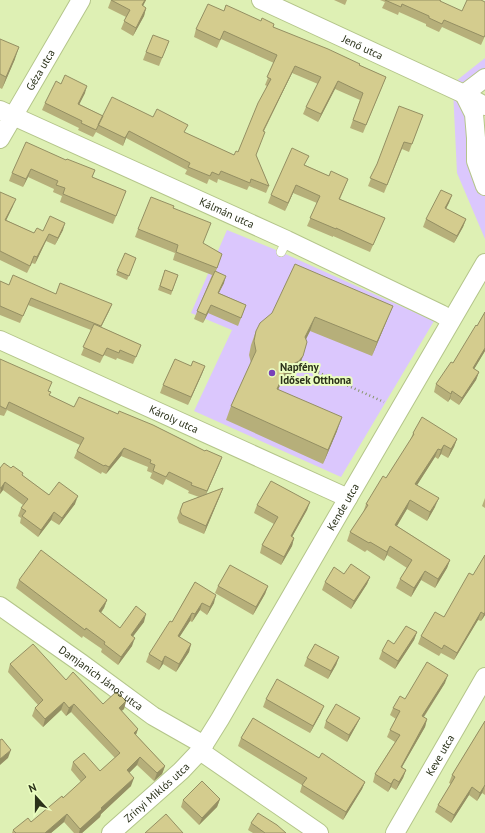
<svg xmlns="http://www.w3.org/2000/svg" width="485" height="833" font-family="'PT Sans',sans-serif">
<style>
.green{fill:#dbc7fd}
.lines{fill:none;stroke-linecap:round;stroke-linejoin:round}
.service-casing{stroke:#b4c58a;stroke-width:10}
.minor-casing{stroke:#b4c58a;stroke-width:20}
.path{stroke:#88956a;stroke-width:2.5;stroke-dasharray:1 3;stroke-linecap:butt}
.service{stroke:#fff;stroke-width:9}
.minor{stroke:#fff;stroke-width:18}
.wall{fill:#b6af7a}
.shaded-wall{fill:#948f63}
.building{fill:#d4cc8e;stroke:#948f63}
.poi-dot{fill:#7941b8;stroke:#ebfec1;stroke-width:1.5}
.labels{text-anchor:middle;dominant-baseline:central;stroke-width:4;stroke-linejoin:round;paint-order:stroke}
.street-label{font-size:11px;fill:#2b321a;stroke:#ebfec1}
.poi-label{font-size:11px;font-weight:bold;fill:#2b321a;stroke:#ebfec1;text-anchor:start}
</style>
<rect width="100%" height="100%" fill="#def0b4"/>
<!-- green -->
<path class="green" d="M 485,58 L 485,71 C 475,77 467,86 456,81 Z
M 453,90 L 467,104 L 466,160 L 485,189 L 485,239 L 457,173 Z
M 227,230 L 281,252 L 434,321 L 341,477 L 194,411 L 232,330 L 191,313 Z"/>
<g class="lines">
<defs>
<path id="service" d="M 281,252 L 287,240"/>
<g id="minor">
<path id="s1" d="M 261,0 L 464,94 L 485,106"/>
<path d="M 464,94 L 474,114 L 476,138 L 476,161 L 485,186"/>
<path d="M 464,94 L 485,78"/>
<path id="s2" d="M 0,110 L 287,240 L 441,314 L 451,320"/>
<path id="s3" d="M 0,139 L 81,0"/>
<path id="s4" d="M 0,340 L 348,498"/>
<path id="s5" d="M 0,606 L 81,663 L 153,716 L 204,745"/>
<path d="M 200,751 L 319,833"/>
<path id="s6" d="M 111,833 L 181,771 L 200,751 L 220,719 L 348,498 L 485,263"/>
<path id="s7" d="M 395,833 L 485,677"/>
</g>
</defs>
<!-- service casing -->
<use href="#service" class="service-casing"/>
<!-- minor casing -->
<use href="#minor" class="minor-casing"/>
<!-- path -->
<path class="path" d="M 300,364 L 384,402"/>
<!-- service -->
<use href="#service" class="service"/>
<!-- minor -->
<use href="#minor" class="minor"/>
</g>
<!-- wall -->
<path class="wall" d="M 111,0 L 146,0 L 143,6 L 146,8 L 144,16 L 133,36 L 121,29 L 126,17 L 108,8 Z
M 334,0 L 347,0 L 345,5 Z
M 380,0 L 441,0 L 440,2 L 485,36 L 481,45 L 442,27 L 439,32 L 426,26 L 426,24 L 399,12 L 398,15 L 382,8 L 385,2 Z
M 224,11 L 273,27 L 386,77 L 363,133 L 350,128 L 360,100 L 335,89 L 318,122 L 303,114 L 306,107 L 318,84 L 292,73 L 264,131 L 256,155 L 269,186 L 266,193 L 249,186 L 247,190 L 218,179 L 217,183 L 209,179 L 207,184 L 185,174 L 187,170 L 126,138 L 123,146 L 96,132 L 93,137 L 78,130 L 79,128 L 42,110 L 45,103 L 61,84 L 85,93 L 79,104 L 103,116 L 185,133 L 234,155 L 238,152 L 267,86 L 265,85 L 274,63 L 221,39 L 217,48 L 194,37 L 196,29 Z
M 0,39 L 15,59 L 2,89 L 0,88 Z
M 169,41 L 159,66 L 143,60 L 146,52 Z
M 423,115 L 409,152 L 402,149 L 384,193 L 368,186 L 377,164 Z
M 66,160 L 95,170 L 92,177 L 126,191 L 113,224 L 60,202 L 62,196 L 53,192 L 54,189 L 28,177 L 23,187 L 9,181 L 12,173 Z
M 305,165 L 329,176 L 348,179 L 340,199 L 385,218 L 370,252 L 333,236 L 333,237 L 307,226 L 317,203 L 293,193 L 285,211 L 268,203 L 271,195 Z
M 0,192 L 13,206 L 6,220 L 34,233 L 43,231 L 63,230 L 55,245 L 46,241 L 35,264 L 32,263 L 27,273 L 0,260 Z
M 452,195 L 446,209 L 466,219 L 463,227 L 454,243 L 423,227 L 426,219 Z
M 173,208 L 203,244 L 222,254 L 216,271 L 224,283 L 219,293 L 246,305 L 238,326 L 208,313 L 203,323 L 194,319 L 212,275 L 173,260 L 175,253 L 135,237 L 138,229 Z
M 125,253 L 136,258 L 127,280 L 116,275 Z
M 165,270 L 178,275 L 171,295 L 158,290 Z
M 0,281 L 9,285 L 112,304 L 109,311 L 101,327 L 141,345 L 133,364 L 117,358 L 116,360 L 104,355 L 100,363 L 81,355 L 91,330 L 28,305 L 20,323 L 0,315 Z
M 485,312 L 485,351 L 474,369 L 479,372 L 476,380 L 459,405 L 450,399 L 448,402 L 434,392 L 436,384 L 453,363 L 477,326 Z
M 272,313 L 387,320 L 372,356 L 310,331 L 306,339 L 298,370 L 294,375 L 288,379 L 283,379 L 278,389 L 337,431 L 323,464 L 226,420 L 231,406 L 251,363 L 249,355 L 251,345 L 256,331 Z
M 0,359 L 49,391 L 50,396 L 74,407 L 118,414 L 205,451 L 222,457 L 206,494 L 223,488 L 204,534 L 179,523 L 177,518 L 183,503 L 199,497 L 188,493 L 189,491 L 166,479 L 163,485 L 150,478 L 152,473 L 147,471 L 148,467 L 121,456 L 106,474 L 102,472 L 101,474 L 74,458 L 77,451 L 80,445 L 7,410 L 4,416 L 0,415 Z
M 191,366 L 205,366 L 188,405 L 160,393 L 163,385 Z
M 413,433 L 457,439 L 454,447 L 448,458 L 441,454 L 438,459 L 435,457 L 417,485 L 435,507 L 427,521 L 407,509 L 397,526 L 450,560 L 447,568 L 435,588 L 421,580 L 411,597 L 396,588 L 400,579 L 407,568 L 387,555 L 384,561 L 367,550 L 365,552 L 347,541 L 350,532 L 363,513 L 366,504 L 386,478 L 410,441 Z
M 0,468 L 11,468 L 22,475 L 49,495 L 75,504 L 59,525 L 51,520 L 38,537 L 20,523 L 21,518 L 18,516 L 21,508 L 23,505 L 3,490 L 0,494 Z
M 485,498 L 485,508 L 482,506 Z
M 310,502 L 307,510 L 292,537 L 294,538 L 292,546 L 281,565 L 260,553 L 262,545 L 274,524 L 254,513 L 257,505 Z
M 344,574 L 370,577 L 367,584 L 351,609 L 322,590 L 325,582 Z
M 473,575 L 485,615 L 481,621 L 478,620 L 454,660 L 441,653 L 439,656 L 418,644 L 421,636 L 444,617 Z
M 19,580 L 107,600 L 104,608 L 101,613 L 120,628 L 144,622 L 133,636 L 132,646 L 118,665 L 101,652 L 102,649 L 83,636 L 82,638 L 16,588 Z
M 195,582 L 214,603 L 207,615 L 200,610 L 192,622 L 190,621 L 179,637 L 191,644 L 189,652 L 176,672 L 163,664 L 159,670 L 146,662 L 149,654 L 172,622 Z
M 218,586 L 268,586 L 265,594 L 253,615 L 215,593 Z
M 417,632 L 414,640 L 395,669 L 379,659 L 382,651 Z
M 339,657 L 336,665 L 328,679 L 304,666 L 307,658 Z
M 10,664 L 66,680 L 103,704 L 126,701 L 124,709 L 121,711 L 138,729 L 136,735 L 165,766 L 162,774 L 154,781 L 137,765 L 129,773 L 131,786 L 101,814 L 100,817 L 82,833 L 74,833 L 64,822 L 51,833 L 12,833 L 13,830 L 31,822 L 63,798 L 81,782 L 71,770 L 73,762 L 100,771 L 115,758 L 71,712 L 66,716 L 61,710 L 43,727 L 32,716 L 35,708 L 38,705 L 8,672 Z
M 445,683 L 424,717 L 427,719 L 425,727 L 402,767 L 406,770 L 403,778 L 396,790 L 391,787 L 388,792 L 373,782 L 375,774 L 395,742 L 387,737 L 390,730 L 396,719 L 390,715 L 393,708 L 405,699 Z
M 266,699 L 321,713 L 310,733 L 263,707 Z
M 360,718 L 357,724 L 347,742 L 324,728 L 326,721 Z
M 485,721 L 485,795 L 482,793 L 477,801 L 469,795 L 451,823 L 435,812 L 438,805 L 451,784 L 449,783 L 452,775 Z
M 241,738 L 319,758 L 365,782 L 362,789 L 343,820 L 300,792 L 302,785 L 238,746 Z
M 220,799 L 217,807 L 199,825 L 181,807 L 183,800 Z
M 251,823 L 286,833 L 253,833 L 248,830 Z"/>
<!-- shaded-wall -->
<path class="shaded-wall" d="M 145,0 L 146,0 L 139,13 L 142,5 Z
M 146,8 L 144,16 L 133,36 L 136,28 Z
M 19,47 L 15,59 L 2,89 L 6,77 Z
M 295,66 L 292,73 L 260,138 L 263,131 Z
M 338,81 L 335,89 L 318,122 L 321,114 Z
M 87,86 L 85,93 L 76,111 L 78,104 Z
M 129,131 L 126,138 L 123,146 L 125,138 Z
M 31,169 L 28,177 L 23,187 L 26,179 Z
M 296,185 L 293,193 L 285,211 L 288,203 Z
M 452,195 L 449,203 L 442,216 L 445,208 Z
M 16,199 L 13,206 L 3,227 L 5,220 Z
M 466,219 L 463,227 L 454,243 L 457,236 Z
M 65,223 L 63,230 L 55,245 L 58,238 Z
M 49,234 L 46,241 L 35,264 L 37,257 Z
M 226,276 L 224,283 L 215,300 L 218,293 Z
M 112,304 L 109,311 L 98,333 L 101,326 Z
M 211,305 L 208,313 L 203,323 L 206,315 Z
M 393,306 L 387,320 L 372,356 L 377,342 Z
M 315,317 L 310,331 L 300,351 L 305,337 Z
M 485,348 L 485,351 L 470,376 L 473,368 Z
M 303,356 L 298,370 L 294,375 L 288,379 L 283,379 L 272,403 L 277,389 L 288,365 Z
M 205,366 L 202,374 L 188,405 L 191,397 Z
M 479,372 L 476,380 L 459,405 L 462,398 Z
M 452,391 L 450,399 L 448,402 L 451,394 Z
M 342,417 L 337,431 L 323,464 L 328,450 Z
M 457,439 L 454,447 L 448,458 L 451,449 Z
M 444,445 L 441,454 L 438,459 L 441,450 Z
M 124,448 L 121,456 L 106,474 L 109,467 Z
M 438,449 L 435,457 L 412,493 L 415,484 Z
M 222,457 L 219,465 L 204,499 L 207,491 Z
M 5,482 L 3,490 L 0,494 L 1,488 Z
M 223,488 L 220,496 L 204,534 L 206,526 Z
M 78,496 L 75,504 L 59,525 L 62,518 Z
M 439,498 L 435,507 L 427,521 L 430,512 Z
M 410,500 L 407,509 L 392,534 L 395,525 Z
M 310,502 L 307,510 L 288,544 L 291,536 Z
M 54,512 L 51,520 L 38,537 L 41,530 Z
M 294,538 L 292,546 L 281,565 L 284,557 Z
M 390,546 L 387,555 L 384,561 L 387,552 Z
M 450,560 L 447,568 L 435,588 L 438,579 Z
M 425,571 L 421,580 L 411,597 L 414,588 Z
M 370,577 L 367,584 L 351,609 L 354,601 Z
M 268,586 L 265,594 L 253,615 L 256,607 Z
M 216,595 L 214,603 L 207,615 L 210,607 Z
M 107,600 L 104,608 L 96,619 L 99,611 Z
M 202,603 L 200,610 L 192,622 L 195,614 Z
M 481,612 L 478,620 L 454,660 L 457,653 Z
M 485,612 L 485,615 L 481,621 L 484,614 Z
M 192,613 L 190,621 L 175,644 L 178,636 Z
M 146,614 L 144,622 L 128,643 L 131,635 Z
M 417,632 L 414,640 L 395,669 L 398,661 Z
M 135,638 L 132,646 L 118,665 L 121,657 Z
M 191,644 L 189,652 L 176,672 L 179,664 Z
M 165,656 L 163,664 L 159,670 L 162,662 Z
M 339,657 L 336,665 L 328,679 L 331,671 Z
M 448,675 L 445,683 L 419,724 L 422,716 Z
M 126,701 L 124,709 L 116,716 L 119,708 Z
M 64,702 L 61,710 L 43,727 L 45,719 Z
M 74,704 L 71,712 L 66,716 L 69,708 Z
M 324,706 L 321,713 L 310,733 L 313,726 Z
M 360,718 L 357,724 L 347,742 L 349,735 Z
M 427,719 L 425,727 L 398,774 L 401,767 Z
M 138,729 L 135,737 L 134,733 Z
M 11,750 L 8,758 L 0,765 L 0,759 Z
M 140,757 L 137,765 L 124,778 L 127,770 Z
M 165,766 L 162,774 L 154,781 L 157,773 Z
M 406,770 L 403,778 L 396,790 L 399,782 Z
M 134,778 L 131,786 L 101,814 L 100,817 L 82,833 L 79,833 L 80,829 L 101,808 Z
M 394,779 L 391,787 L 388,792 L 391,784 Z
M 365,782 L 362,789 L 343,820 L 346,812 Z
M 485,785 L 482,793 L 477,801 L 480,793 Z
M 472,787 L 469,795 L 451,823 L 454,815 Z
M 220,799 L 217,807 L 199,825 L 202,818 Z
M 67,814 L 64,822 L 51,833 L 45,833 Z"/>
<!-- building -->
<path class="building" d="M 111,0 L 145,0 L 142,5 L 146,8 L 136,28 L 124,21 L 130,10 Z
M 385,0 L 440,0 L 440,1 L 462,11 L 467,0 L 481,0 L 485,2 L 485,35 L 484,37 L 444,20 L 442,24 L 429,18 L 429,16 L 402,4 L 401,7 Z
M 208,4 L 224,11 L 226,5 L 261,21 L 262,18 L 274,24 L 273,27 L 328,49 L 360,64 L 359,65 L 386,77 L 366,125 L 353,120 L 363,93 L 338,81 L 321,114 L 306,107 L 321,77 L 295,66 L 263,131 L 265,132 L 256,155 L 269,186 L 251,179 L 250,183 L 221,171 L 219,175 L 212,172 L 210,176 L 188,167 L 190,163 L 129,131 L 125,138 L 98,125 L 112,97 L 153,117 L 157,109 L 188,125 L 184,132 L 234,155 L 236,151 L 238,152 L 258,103 L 271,79 L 267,77 L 277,55 L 224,31 L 220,40 L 196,29 Z
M 153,35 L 169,41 L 162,58 L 146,52 Z
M 0,39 L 19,47 L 6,77 L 0,74 Z
M 65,75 L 87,86 L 78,104 L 103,116 L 96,130 L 81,123 L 82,121 L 45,103 L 56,81 L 61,84 Z
M 399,106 L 423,115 L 412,144 L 404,142 L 387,185 L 370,178 L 377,164 Z
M 26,142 L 66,160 L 67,159 L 95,170 L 92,177 L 126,191 L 116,216 L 63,194 L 65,188 L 56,185 L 58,181 L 31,169 L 26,179 L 12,173 Z
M 292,148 L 309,156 L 304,165 L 329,176 L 331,171 L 348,179 L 339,199 L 385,218 L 373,245 L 336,228 L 336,229 L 310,218 L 320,196 L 296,185 L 288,203 L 271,195 Z
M 441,190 L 452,195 L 445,208 L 466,219 L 457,236 L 426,219 Z
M 0,192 L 16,199 L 5,220 L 34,233 L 37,228 L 43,231 L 50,216 L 65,223 L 58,238 L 49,234 L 37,257 L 34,256 L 30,266 L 0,251 Z
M 151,197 L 174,206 L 173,208 L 211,223 L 203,243 L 222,254 L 217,268 L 176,252 L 178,245 L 138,229 Z
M 125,253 L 136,258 L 129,276 L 117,271 Z
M 295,264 L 393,306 L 377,342 L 315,317 L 305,337 L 307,342 L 303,356 L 299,361 L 293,364 L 288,365 L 277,389 L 342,417 L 328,450 L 231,406 L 256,351 L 254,341 L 256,331 L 260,323 L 272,313 Z
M 165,270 L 178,275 L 172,291 L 160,286 Z
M 215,271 L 226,276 L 218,293 L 246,305 L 241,318 L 211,305 L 206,315 L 197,311 Z
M 13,275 L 56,294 L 60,283 L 112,304 L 101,326 L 31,298 L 23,316 L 0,306 L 0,281 L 9,285 Z
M 485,312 L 485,348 L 473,368 L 479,372 L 462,398 L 452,391 L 451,394 L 436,384 L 451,362 L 453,363 L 476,325 L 477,326 Z
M 94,324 L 141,345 L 136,357 L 120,350 L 119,353 L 107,348 L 103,356 L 83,347 Z
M 0,359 L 52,382 L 48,391 L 51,392 L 49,395 L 74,407 L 79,397 L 118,414 L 119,411 L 153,425 L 205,451 L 206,450 L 222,457 L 207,491 L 191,485 L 192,483 L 169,472 L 166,477 L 153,471 L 155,465 L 150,463 L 151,460 L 124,448 L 109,467 L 105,465 L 104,466 L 77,451 L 84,438 L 9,402 L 6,409 L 0,406 Z
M 175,359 L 191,366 L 193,361 L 205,366 L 191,397 L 163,385 Z
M 422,417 L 457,439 L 451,449 L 444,445 L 441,450 L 438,449 L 415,484 L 439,498 L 430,512 L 410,500 L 395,525 L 450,560 L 438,579 L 425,571 L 414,588 L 400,579 L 412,560 L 390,546 L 387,552 L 370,542 L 369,543 L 350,532 L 368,505 L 366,504 L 383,476 L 386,478 L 414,434 L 413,433 Z
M 4,463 L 11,468 L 13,466 L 23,473 L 22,475 L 49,495 L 59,482 L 78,496 L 62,518 L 54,512 L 41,530 L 22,516 L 26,511 L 21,508 L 28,499 L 5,482 L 1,488 L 0,488 L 0,468 Z
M 271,481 L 310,502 L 291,536 L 294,538 L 284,557 L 262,545 L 278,517 L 257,505 Z
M 223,488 L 206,526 L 182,515 L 180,511 L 183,503 Z
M 41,550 L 107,600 L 99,611 L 120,628 L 136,606 L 146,614 L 131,635 L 135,638 L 121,657 L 104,644 L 105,642 L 86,628 L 85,630 L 19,580 Z
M 485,555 L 485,612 L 484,614 L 481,612 L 457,653 L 444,645 L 442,649 L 421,636 L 435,612 L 444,617 L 469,573 L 473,575 Z
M 351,564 L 370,577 L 354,601 L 325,582 L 334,567 L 344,574 Z
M 230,565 L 268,586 L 256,607 L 218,586 Z
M 195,582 L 216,595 L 210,607 L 202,603 L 195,614 L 192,613 L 178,636 L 191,644 L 179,664 L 165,656 L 162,662 L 149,654 L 170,621 L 172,622 Z
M 406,626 L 417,632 L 398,661 L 382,651 L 388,640 L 394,644 Z
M 33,644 L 66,680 L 73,672 L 103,704 L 116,692 L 121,696 L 126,701 L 119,708 L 138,729 L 134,733 L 165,766 L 157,773 L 140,757 L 127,770 L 134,778 L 101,808 L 102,809 L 80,829 L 67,814 L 45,833 L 16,833 L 13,830 L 28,818 L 31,822 L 62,796 L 63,798 L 86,777 L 73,762 L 84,753 L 100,771 L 120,753 L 74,704 L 69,708 L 64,702 L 45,719 L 35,708 L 43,700 L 10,664 Z
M 315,644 L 339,657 L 331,671 L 307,658 Z
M 427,662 L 448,675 L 422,716 L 427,719 L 401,767 L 406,770 L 399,782 L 394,779 L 391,784 L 375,774 L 400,735 L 390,730 L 400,711 L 393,708 L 400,696 L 405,699 Z
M 277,679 L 324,706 L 313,726 L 266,699 Z
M 336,704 L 360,718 L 349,735 L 326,721 Z
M 253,718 L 319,758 L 322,753 L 365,782 L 346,812 L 302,785 L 307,778 L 241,738 Z
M 485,721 L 485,786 L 485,785 L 480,793 L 472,787 L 454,815 L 438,805 L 455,777 L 452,775 Z
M 2,739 L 11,750 L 0,759 L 0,740 Z
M 202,781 L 220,799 L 202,818 L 183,800 Z
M 258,813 L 277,825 L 286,833 L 265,833 L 251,823 Z
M 166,814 L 183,833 L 145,833 Z"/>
<!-- markers -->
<circle class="poi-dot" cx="272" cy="373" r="4"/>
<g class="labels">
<!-- street labels -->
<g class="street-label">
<text stroke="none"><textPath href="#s1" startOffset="112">Jenő utca</textPath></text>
<text stroke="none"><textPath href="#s3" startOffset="80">Géza utca</textPath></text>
<text stroke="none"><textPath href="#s2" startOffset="249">Kálmán utca</textPath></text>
<text stroke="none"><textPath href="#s4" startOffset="191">Károly utca</textPath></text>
<text stroke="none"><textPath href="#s6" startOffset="404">Kende utca</textPath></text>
<text stroke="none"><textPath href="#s5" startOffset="124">Damjanich János utca</textPath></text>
<text stroke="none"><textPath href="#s7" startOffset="90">Keve utca</textPath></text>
<text stroke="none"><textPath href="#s6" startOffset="61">Zrínyi Miklós utca</textPath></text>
</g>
<!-- poi labels -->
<g class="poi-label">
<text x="280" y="367">Napfény<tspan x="280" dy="13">Idősek Otthona</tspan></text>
</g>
</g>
<!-- north arrow -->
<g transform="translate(36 797) rotate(339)" stroke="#ebfec1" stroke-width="3" paint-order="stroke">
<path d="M0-3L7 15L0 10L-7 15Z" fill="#2b321a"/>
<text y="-6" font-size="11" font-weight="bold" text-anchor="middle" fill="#2b321a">N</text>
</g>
</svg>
